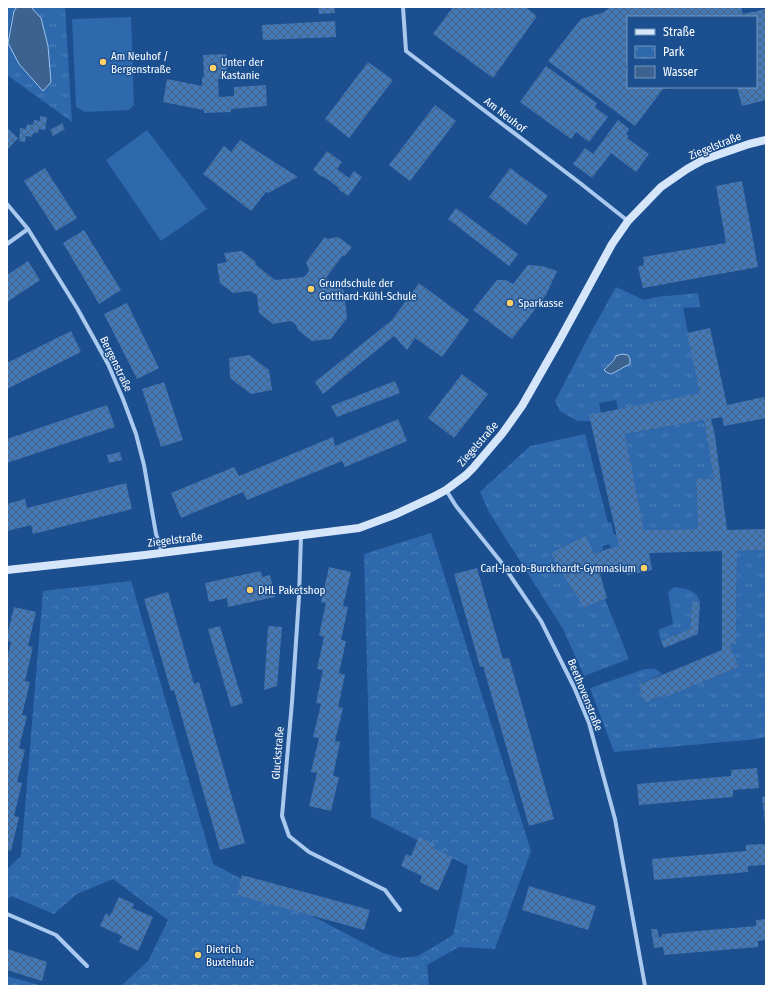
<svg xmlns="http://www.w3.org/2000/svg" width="773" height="993" font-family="'Fira Sans Condensed',sans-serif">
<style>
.grass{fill:url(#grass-tufts)}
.park{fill:url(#park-crowns)}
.pitch{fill:#2e69ad}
.water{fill:#3c6290;stroke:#9cc4f0}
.building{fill:url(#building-cross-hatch);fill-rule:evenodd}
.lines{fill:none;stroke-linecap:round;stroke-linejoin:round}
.minor{stroke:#a9c9ee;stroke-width:4}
.secondary{stroke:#d6e6fa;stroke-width:8}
.poi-dot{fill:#ffd166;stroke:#1b4f8f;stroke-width:1.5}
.labels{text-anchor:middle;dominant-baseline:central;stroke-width:3;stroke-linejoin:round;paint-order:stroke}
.poi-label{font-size:11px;fill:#fff;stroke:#1b4f8f;text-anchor:start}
.street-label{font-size:11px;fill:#fff;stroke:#1b4f8f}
</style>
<defs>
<pattern id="grass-tufts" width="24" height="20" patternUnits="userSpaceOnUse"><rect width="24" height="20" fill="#2e69ad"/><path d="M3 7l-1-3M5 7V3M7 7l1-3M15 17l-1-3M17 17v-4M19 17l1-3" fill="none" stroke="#4d80b9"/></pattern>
<pattern id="park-crowns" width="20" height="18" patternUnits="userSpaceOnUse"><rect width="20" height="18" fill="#2e69ad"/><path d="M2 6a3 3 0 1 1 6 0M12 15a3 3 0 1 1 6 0" fill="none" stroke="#4d80b9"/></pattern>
<pattern id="building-cross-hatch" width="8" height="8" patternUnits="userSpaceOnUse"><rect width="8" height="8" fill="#4478b7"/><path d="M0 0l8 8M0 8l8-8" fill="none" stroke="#486282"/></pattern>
</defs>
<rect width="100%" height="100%" fill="#1b4f8f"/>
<!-- grass -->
<path class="grass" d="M 7,7 L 17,7 C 10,16 9,31 8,43 L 41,18 L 31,7 L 65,7 L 72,122 L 7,75 Z
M 616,287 L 644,300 L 656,297 L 698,293 L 700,307 L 683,308 L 700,393 L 618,410 L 616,400 L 599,403 L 601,413 L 591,421 L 577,421 L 560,411 L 555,401 L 591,332 Z
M 704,420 L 714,479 L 696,478 L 698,529 L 644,530 L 625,434 Z
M 585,434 L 608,523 L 611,522 L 614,535 L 617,535 L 619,546 L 611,548 L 609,544 L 602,546 L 603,550 L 594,554 L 551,553 L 558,567 L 584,608 L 605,599 L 629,659 L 584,676 L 563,629 L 489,512 L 480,492 L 530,446 Z
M 766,550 L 766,737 L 757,739 L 614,752 L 590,688 L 645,669 C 653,668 656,668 662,674 L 638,685 L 645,703 L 665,694 L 666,697 L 739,667 L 730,646 L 730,644 L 736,644 L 737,551 Z
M 674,587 C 685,588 697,590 700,602 L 692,601 L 690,629 L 661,641 L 658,630 L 673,624 L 668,592 Z"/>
<!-- park -->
<path class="park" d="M 431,533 L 531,851 L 495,949 L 459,947 L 427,965 L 429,986 L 121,986 L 148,961 L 168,920 L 113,879 L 77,894 L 54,914 L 11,896 L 7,900 L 7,869 L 21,856 L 43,591 L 131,581 L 213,864 L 383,953 L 401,958 L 418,956 L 453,935 L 468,866 L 371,817 L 364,554 Z
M 7,976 L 42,986 L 7,986 Z"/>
<!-- pitch -->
<path class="pitch" d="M 131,17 L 134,105 L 129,110 L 85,112 L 76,107 L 72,19 Z
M 147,130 L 207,209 L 161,241 L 106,160 Z"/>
<!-- water -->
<path class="water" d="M 17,7 L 31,7 L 41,18 L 48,46 L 51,82 L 43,91 L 19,64 L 8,43 L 14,11 Z
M 622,354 L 628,355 L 630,359 L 630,364 C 623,367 618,371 611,374 L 606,372 L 604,370 C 609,364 613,363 616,356 Z"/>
<!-- building -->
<path class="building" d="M 318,7 L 334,7 L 335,13 L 319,14 Z
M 453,7 L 525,7 L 537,16 L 493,78 L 433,34 Z
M 611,7 L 741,7 L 743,14 L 766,9 L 766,100 L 742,106 L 737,87 L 756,87 L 756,17 L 628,17 L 628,63 L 625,67 L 628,69 L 628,87 L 671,88 L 663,89 L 635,126 L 548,61 L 581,19 L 602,13 Z
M 335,21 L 336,37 L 263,40 L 262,25 Z
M 226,54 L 228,79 L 218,79 L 219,97 L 234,96 L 234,87 L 266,85 L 267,106 L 231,109 L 231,112 L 204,113 L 204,110 L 163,102 L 167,79 L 202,86 L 202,78 L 204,77 L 203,55 Z
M 368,62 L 393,80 L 349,138 L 325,119 Z
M 546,66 L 597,103 L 595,107 L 608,117 L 589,142 L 576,132 L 571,139 L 520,102 Z
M 435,105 L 456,121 L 410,181 L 389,165 Z
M 40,116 L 47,117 L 45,130 L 39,129 L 38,133 L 33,133 L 32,137 L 26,136 L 25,142 L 19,141 L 20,128 L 26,129 L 27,124 L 33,125 L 34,120 L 40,121 Z
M 618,120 L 629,129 L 626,134 L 629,136 L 627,138 L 649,154 L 636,172 L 611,153 L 592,178 L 573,164 L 585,148 L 593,154 Z
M 62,123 L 65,129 L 53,136 L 50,130 Z
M 7,128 L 18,138 L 7,150 Z
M 240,140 L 298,177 L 268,193 L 266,192 L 251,211 L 203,174 L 224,146 L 231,152 Z
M 327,151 L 342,162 L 337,169 L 349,178 L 354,171 L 362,177 L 348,196 L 338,189 L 339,188 L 323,176 L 322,177 L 313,170 Z
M 45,168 L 77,218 L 56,231 L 24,181 Z
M 510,168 L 548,196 L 526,225 L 489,197 Z
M 742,181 L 758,267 L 643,288 L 638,267 L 644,265 L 643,257 L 726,243 L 716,186 Z
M 456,208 L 518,254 L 509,266 L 448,219 Z
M 84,230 L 121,290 L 99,304 L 63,243 Z
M 325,237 L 327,239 L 338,237 L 352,247 L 345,256 L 342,256 L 326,278 L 344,291 L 347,318 L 331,339 L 312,341 L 298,330 L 296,325 L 291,321 L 273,324 L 259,313 L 257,295 L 250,291 L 233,293 L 220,283 L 217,264 L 227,262 L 224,253 L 242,251 L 255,261 L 256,265 L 275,280 L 304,277 L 309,271 L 306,262 Z
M 28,261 L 40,280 L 7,302 L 7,275 Z
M 528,265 L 542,266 L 557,271 L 546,295 L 512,339 L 473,310 L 497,280 L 506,280 L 513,284 Z
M 419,283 L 469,320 L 442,357 L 415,338 L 407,350 L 394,336 L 323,394 L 315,382 L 392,320 Z
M 127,303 L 159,368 L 137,379 L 104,314 Z
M 710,328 L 727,405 L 764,397 L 766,409 L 766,418 L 724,426 L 722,417 L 711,419 L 715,435 L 727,530 L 766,529 L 766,550 L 737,551 L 736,644 L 730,644 L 730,646 L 739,667 L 666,697 L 665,694 L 645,703 L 638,685 L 722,650 L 722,551 L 649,553 L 652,570 L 627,575 L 625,566 L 600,574 L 607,598 L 584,608 L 558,567 L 551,553 L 586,536 L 594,554 L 607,549 L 619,546 L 589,415 L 700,393 L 687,333 ZM 704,420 L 714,479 L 696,478 L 698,529 L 644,530 L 625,434 Z
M 71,331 L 81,352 L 7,389 L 7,363 Z
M 249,355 L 269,370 L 272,390 L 251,394 L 230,378 L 229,358 Z
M 462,374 L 488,394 L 454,438 L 428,418 Z
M 395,381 L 400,393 L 337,417 L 331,406 Z
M 164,382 L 183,440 L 161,447 L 142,389 Z
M 107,405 L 115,427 L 7,463 L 7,439 Z
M 398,419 L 407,441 L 345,467 L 342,461 L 247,500 L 243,492 L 181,518 L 171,493 L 234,467 L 239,476 L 333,437 L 335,446 Z
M 120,452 L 122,460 L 109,463 L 107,455 Z
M 126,483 L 132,509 L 33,534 L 31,525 L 7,531 L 7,504 L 25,499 L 27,508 Z
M 329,567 L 351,572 L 343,606 L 348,607 L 341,640 L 346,641 L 339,673 L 345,675 L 338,707 L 343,708 L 335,741 L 340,742 L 333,776 L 339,777 L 331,811 L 309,806 L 317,773 L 311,772 L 319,738 L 313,737 L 321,704 L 316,703 L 323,670 L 317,669 L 324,637 L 319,635 L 326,603 L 321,602 Z
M 477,568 L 503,659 L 509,658 L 554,819 L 529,826 L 483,666 L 480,667 L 454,574 Z
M 261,571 L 262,577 L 270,575 L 275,597 L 228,607 L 227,598 L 209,602 L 205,583 Z
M 168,592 L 194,684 L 199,682 L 245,843 L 220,850 L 174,690 L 171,691 L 144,599 Z
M 692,601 L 700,602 L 698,634 L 664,648 L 661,641 L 690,629 Z
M 14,607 L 36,612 L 28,646 L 33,647 L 25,681 L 30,682 L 22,715 L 27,716 L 19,748 L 25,750 L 17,782 L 22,783 L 14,816 L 19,817 L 11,851 L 7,850 L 7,683 L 8,677 L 7,677 L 7,660 L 11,642 L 7,641 L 7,636 Z
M 220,626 L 243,703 L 231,707 L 208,629 Z
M 268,626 L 282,627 L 277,686 L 264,690 Z
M 757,768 L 759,788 L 733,790 L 733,797 L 639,805 L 637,784 L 731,776 L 731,770 Z
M 766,796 L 766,823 L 765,824 L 762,797 Z
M 419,837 L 435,844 L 433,848 L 453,857 L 438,891 L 420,882 L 422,876 L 401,866 L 406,854 L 411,856 Z
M 766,844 L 766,865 L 748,866 L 748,872 L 654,880 L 652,859 L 746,851 L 746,845 Z
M 242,875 L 370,910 L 364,930 L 237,895 Z
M 529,886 L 596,906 L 588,930 L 522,910 Z
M 119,897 L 134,904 L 132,908 L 153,917 L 138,951 L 119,942 L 122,936 L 100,926 L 106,913 L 110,916 Z
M 766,919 L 766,940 L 758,941 L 758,947 L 664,955 L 663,947 L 654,948 L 651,929 L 657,929 L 659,938 L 662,936 L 662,934 L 756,926 L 756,920 Z
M 7,949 L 47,962 L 42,981 L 7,970 Z"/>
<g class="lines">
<!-- minor -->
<path class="minor" d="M 403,7 L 406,51 L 580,183 L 628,221
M 7,204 L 28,229 L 77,308 L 108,364 L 123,399 L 136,434 L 144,465 L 156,534 L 162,552
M 7,244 L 28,229
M 446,490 L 456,506 L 501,562 L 541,621 L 574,687 L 589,723 L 615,819 L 645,986
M 301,536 L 299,597 L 292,702 L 282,816 L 289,836 L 309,852 L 385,890 L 400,910
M 7,914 L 56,935 L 87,966"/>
<!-- secondary -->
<path class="secondary" d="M 7,570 L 145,555 L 359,528 L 394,515 L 433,497 L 446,490 L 466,475 L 473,468 L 502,434 L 522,406 L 558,343 L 612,244 L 628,221 L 661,187 L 687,169 L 703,160 L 749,144 L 766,140"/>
</g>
<!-- markers -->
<g class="poi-dot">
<circle cx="103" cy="62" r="4"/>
<circle cx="213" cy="68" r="4"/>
<circle cx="311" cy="289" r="4"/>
<circle cx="510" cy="303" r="4"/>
<circle cx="644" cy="568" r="4"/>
<circle cx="250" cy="590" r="4"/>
<circle cx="198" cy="955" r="4"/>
</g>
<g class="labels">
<!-- poi labels -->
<g class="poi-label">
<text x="111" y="56">Am Neuhof /<tspan x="111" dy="13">Bergenstraße</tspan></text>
<text x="221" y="62">Unter der<tspan x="221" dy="13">Kastanie</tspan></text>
<text x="319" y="283">Grundschule der<tspan x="319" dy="13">Gotthard-Kühl-Schule</tspan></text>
<text x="518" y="303">Sparkasse</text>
<text x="636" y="568" text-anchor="end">Carl-Jacob-Burckhardt-Gymnasium</text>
<text x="258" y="590">DHL Paketshop</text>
<text x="206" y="949">Dietrich<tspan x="206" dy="13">Buxtehude</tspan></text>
</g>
<!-- street labels -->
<g class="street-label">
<text transform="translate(505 115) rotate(38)">Am Neuhof</text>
<text transform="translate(715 146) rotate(-22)">Ziegelstraße</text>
<text transform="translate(116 364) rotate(64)">Bergenstraße</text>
<text transform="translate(478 444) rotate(-49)">Ziegelstraße</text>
<text transform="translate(175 540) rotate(-7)">Ziegelstraße</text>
<text transform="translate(585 695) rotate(68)">Beethovenstraße</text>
<text transform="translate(278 753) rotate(-85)">Gluckstraße</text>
</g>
</g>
<!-- border -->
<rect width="773" height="993" fill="none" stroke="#ffffff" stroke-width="16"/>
<!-- legend -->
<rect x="627" y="16" width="130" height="72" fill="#1b4f8f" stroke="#7695bc"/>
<rect x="635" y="29" width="20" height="6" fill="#d6e6fa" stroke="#7695bc"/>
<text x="663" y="36" font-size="12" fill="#ffffff">Straße</text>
<rect x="635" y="46" width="20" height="12" fill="url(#park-crowns)" stroke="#7695bc"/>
<text x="663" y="56" font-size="12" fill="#ffffff">Park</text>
<rect x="635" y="66" width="20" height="12" fill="#3c6290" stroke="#7695bc"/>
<text x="663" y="76" font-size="12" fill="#ffffff">Wasser</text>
</svg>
